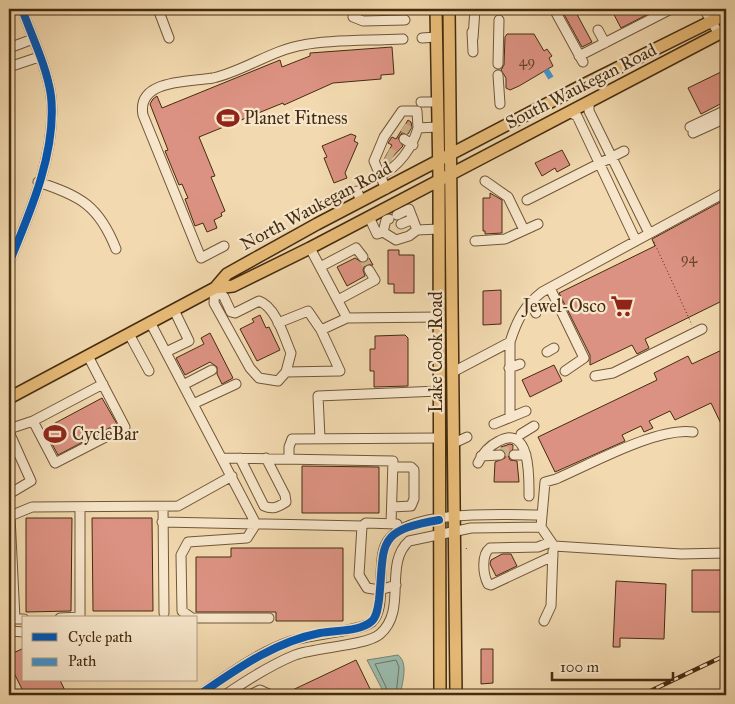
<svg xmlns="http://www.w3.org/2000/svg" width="735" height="704" font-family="'IM FELL Great Primer',serif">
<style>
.water{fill:#9bbaad;stroke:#78816e}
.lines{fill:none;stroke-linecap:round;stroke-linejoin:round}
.shore{stroke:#70735e;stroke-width:1}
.building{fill:#dc9282;stroke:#442c10}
.minor-tunnel{stroke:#cfb68f;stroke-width:9;stroke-dasharray:9 4.5;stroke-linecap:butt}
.minor-casing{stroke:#705738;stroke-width:11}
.major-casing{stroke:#442c10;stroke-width:14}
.path{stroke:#442c10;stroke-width:1;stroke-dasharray:1 2.5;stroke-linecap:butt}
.minor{stroke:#f7e6cb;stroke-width:9}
.major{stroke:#e9bc78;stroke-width:11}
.rail-casing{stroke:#442c10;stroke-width:4.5}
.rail{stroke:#f7e6cb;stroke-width:2.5;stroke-dasharray:8;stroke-linecap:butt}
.quiet{stroke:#4096d3;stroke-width:6;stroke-dasharray:12 6;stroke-linecap:butt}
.cycleway-casing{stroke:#f7e6cb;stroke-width:11}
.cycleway{stroke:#0057b8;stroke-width:8}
.labels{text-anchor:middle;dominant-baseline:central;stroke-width:4.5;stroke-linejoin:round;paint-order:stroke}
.number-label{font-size:15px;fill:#6a462c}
.street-label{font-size:18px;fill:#442c10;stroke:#f7e6cb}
.poi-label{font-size:18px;fill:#442c10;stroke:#f7e6cb;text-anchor:start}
</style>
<rect width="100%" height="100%" fill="#f2d9af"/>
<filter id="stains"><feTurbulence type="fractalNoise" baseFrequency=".004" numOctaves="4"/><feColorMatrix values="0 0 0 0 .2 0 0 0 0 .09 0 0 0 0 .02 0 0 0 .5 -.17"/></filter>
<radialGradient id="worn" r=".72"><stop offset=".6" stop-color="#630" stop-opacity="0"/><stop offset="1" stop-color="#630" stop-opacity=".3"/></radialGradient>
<!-- water -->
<path class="water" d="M 398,655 C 409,663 402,684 400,695 L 382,695 L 382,689 L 367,660 Z"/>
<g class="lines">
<!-- shore -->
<path class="shore" d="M 387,695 L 386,687 L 375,664 L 396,660 L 399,667 L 396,695"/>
</g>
<!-- building -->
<path class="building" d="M 561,9 L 574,9 L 592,42 L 582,47 Z
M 611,9 L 648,9 L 650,13 L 621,28 Z
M 507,34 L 534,34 L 544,51 L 547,49 L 552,56 L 549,58 L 553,66 L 519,86 L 510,90 L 506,88 L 506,78 L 501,70 L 504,65 L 505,37 Z
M 392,47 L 394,74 L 381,75 L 381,79 L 333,83 L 284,105 L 283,103 L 199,137 L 215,176 L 211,177 L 225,211 L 221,213 L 222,216 L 214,220 L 217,228 L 207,232 L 203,223 L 195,226 L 185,199 L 188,198 L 182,184 L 179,185 L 165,151 L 168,150 L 150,104 L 153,99 L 157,96 L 162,108 L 280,60 L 282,67 L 310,56 L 310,53 Z
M 723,71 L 726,77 L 726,101 L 701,114 L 688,88 Z
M 408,120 L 411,122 L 412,127 L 408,134 L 402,133 L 398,138 L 403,146 L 384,166 L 382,163 L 392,145 L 388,143 L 392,137 L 396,139 Z
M 351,134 L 356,136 L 354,141 L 358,143 L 345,173 L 347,178 L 334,183 L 324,158 L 327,157 L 322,146 Z
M 562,150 L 570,165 L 557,172 L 555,168 L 542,176 L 535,163 Z
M 490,193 L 502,200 L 502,233 L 485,234 L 485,231 L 483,231 L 483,198 L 490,198 Z
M 726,199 L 726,299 L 645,339 L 649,348 L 637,354 L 632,345 L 590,365 L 590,355 L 559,293 L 655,246 L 652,239 Z
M 388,250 L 399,250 L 399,255 L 414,255 L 414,293 L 394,293 L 394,284 L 388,284 Z
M 355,258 L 363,263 L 369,258 L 373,265 L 365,265 L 363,270 L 365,276 L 347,286 L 337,267 Z
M 501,290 L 501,324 L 483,325 L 483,291 Z
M 260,315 L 266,328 L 269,327 L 280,350 L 257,361 L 240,329 L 254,322 L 252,319 Z
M 210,333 L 233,378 L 222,384 L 217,374 L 217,367 L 210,362 L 185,375 L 176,358 L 204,344 L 201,338 Z
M 405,335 L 408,338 L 408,386 L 374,387 L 374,371 L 370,371 L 370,349 L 375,349 L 375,336 Z
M 726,348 L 726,434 L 711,403 L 675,420 L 670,411 L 649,421 L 653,428 L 644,432 L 641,426 L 622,435 L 625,441 L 555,472 L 538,437 L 657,380 L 654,373 L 688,356 L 692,364 Z
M 554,365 L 562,381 L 530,397 L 522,380 Z
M 102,398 L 117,424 L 58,455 L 44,429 Z
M 510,444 L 513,445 L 513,449 L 508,455 L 510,460 L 517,461 L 519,482 L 494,482 L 495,462 L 505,458 L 505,452 L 501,447 Z
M 302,466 L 379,467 L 379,513 L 302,513 Z
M 26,518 L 72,518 L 71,611 L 26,612 Z
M 92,518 L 152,518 L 153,611 L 93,611 Z
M 231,548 L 343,548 L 343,621 L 276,621 L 276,612 L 196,612 L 196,557 L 231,557 Z
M 502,554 L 511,554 L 517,566 L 496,576 L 490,564 L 491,560 Z
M 692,570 L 726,570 L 726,609 L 721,612 L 692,612 Z
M 616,581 L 666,584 L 664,639 L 620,638 L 620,647 L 613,647 Z
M 24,648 L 24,680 L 60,680 L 67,695 L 25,695 L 9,663 L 9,655 Z
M 481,649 L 493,649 L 493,683 L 481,684 Z
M 356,660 L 373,695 L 282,695 Z"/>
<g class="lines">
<!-- minor-tunnel -->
<path class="minor-tunnel" d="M 403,127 L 409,131
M 388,152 L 394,155
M 384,159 L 390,163
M 363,257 L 369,270
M 500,452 L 514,451"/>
<defs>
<path id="minor" d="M 158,9 L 169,38
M 554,9 L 583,62
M 704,9 L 719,34
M 353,17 L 363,21 L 405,20
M 598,30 L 605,43
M 472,32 L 473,52
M 422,38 L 436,37
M 473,38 L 475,9
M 9,48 L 33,39
M 579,56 L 671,9
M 498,64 L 499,20
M 9,65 L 12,66 L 39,57
M 498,75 L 500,104
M 421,102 L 438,102
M 589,103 L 589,111 L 649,233
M 571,113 L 577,116 L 636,241
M 690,127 L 726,110
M 693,133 L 726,118
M 404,139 L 413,145
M 380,176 C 399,166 412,148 418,128
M 485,181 L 508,197 L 524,230
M 38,182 C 81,196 99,206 116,249
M 386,189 L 374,161 L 384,137 L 402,111 L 417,111 L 418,128 L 438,127
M 357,191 L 361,201
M 527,200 L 624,151
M 397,215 L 409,209 L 417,230
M 369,217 L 377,234 L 383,232 L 396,240 L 409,236 L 417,230 L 439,229
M 401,224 L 413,219
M 383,232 L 386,220 L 389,219
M 475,241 L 505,239 L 538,224
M 224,246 L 201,258 L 143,115 C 136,79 190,82 213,78 C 244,71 272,50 303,45 C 335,39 370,41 403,39
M 310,248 L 347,318
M 9,263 C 30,213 57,151 51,96 C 47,67 32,37 22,9
M 320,267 L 356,248 L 363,257
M 215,288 L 224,297 L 231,312 L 235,313 L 259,301 C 276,307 284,337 291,353 L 286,372 L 278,381 L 259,378 L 250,368 L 214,303 Z
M 550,288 L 584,358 L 565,371
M 338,300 L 375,280 L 369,270
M 530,302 L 536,313
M 150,322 L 256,524 L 247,538 L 188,542 L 181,555 L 182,611 L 192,618
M 278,323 L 308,311 L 321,330 L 347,318 L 439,317
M 129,334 L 149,371
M 166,352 L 189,341 L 174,310
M 547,352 L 554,348
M 509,368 L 520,364
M 286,372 L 340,371 L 321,330
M 453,372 L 510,342 C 517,320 524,306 542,292 L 726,192
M 595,376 L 613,373 L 702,329
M 183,385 L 212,370
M 193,404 L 236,384
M 510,417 L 510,342
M 33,421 L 55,463 L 125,427 L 88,356
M 494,424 L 526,411
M 9,429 L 33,421 L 103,384
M 9,432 L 31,481 L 9,494
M 693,432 C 657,427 591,464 556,479 L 545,482 L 541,527 L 554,546 L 681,554 L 726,553
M 521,434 L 534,426
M 320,438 L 318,396 L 439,391
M 454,443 L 467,437
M 514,455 L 526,455
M 481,456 L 500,455
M 222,458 L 393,461 L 391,524
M 240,458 L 264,506 C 273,510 278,507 286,502 L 285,495 L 266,458
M 289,458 L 289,447 L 292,439 L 439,438
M 478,463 C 483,452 489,446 499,441 C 531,424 529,479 529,496
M 163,507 L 164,613
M 392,507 L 411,506 L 414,499 L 414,470 L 411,467 L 393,467
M 162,522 L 362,526
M 551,542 L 538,547 L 490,548 C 481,555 483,574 488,584 L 491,585 L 553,556
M 396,585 L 380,590 L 367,588 L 359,575 L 362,526 L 366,523 L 397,524
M 60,618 L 80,617 L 80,507
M 196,618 L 269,618
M 24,619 L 15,619 L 10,516 L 32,507 L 178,506 L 232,476
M 544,621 L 551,606 L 553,551
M 9,631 L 24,632
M 199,695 C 228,675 257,653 291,641 C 309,635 361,631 372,622 C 383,612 380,587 381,574 C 382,561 381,548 390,538 C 415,509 504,515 541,515
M 225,695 C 247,680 270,665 295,655 C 316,647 366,646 380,634 C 408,610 383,564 409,541 L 471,528 L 541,527
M 250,695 L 260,690 L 271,695"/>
<path id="major" d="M 436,9 L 439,180 L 440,695
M 449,9 L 456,695
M 215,288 L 233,286 L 310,248 L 726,30
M 9,398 L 215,288 L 227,274 L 317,224 L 583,85 L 726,14"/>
</defs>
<!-- minor casing -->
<use href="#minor" class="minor-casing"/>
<!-- major casing -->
<use href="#major" class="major-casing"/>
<!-- path -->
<path class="path" d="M 654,242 L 692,325
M 466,548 L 468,551"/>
<!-- minor -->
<use href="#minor" class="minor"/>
<!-- major -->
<use href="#major" class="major"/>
<defs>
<path id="rail" d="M 642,695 L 726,655"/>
</defs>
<!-- rail casing -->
<use href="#rail" class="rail-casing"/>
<!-- rail -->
<use href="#rail" class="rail"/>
<!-- quiet -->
<path class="quiet" d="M 546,70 L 551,78"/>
<defs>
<path id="cycleway" d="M 9,263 C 30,213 57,151 51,96 C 47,67 32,37 22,9
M 199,695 C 237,669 274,642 320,633 C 335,630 360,632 372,621 C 377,616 378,607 379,600 C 385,544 374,531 439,520"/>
</defs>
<!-- cycleway casing -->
<use href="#cycleway" class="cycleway-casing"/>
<!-- cycleway -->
<use href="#cycleway" class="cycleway"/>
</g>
<!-- icons -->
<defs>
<symbol id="stadium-bare" viewBox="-9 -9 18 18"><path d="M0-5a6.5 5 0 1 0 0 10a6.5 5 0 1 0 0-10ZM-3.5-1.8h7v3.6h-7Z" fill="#8f2418" stroke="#f7e6cb" stroke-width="2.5" paint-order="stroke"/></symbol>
<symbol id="supermarket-bare" viewBox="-9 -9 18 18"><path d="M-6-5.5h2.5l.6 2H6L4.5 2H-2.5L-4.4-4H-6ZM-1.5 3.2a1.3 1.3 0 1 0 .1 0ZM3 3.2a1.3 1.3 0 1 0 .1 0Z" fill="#8f2418" stroke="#f7e6cb" stroke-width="2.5" paint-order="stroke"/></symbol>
</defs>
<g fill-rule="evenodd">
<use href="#stadium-bare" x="212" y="102" width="32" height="32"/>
<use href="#supermarket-bare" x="606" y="290" width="32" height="32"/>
<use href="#stadium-bare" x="39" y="418" width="32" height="32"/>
</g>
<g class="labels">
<!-- number labels -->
<g class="number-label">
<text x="527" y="61">49</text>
<text x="689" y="258">94</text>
</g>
<!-- street labels -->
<g class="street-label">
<text transform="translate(581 86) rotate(-27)">South Waukegan Road</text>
<text transform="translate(316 206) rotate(-28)">North Waukegan Road</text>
<text transform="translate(436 352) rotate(-90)">Lake Cook Road</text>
</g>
<!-- poi labels -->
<g class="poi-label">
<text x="244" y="118">Planet Fitness</text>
<text x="606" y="306" text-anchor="end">Jewel-Osco</text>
<text x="72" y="434">CycleBar</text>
</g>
</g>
<!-- margin -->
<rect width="735" height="704" fill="none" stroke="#f2d9af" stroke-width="30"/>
<rect x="10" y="10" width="715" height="684" fill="none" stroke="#442c10" stroke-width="2.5"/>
<rect x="15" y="15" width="705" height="674" fill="none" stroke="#442c10"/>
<!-- legend -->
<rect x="22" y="616" width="175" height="65" fill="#f7e6cb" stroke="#af9c80"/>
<rect x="32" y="633" width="25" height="8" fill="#0057b8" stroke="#af9c80"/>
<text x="68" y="642" font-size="15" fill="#442c10">Cycle path</text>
<rect x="32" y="658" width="25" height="8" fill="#4096d3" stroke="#af9c80"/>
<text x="68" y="666" font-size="15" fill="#442c10">Path</text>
<!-- scale -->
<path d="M552 672v8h121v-8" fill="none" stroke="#442c10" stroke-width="2.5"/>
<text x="560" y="672" font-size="15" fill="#442c10" stroke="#f7e6cb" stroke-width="4" paint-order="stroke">100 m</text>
<rect width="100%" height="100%" filter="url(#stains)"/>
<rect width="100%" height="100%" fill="url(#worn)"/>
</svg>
